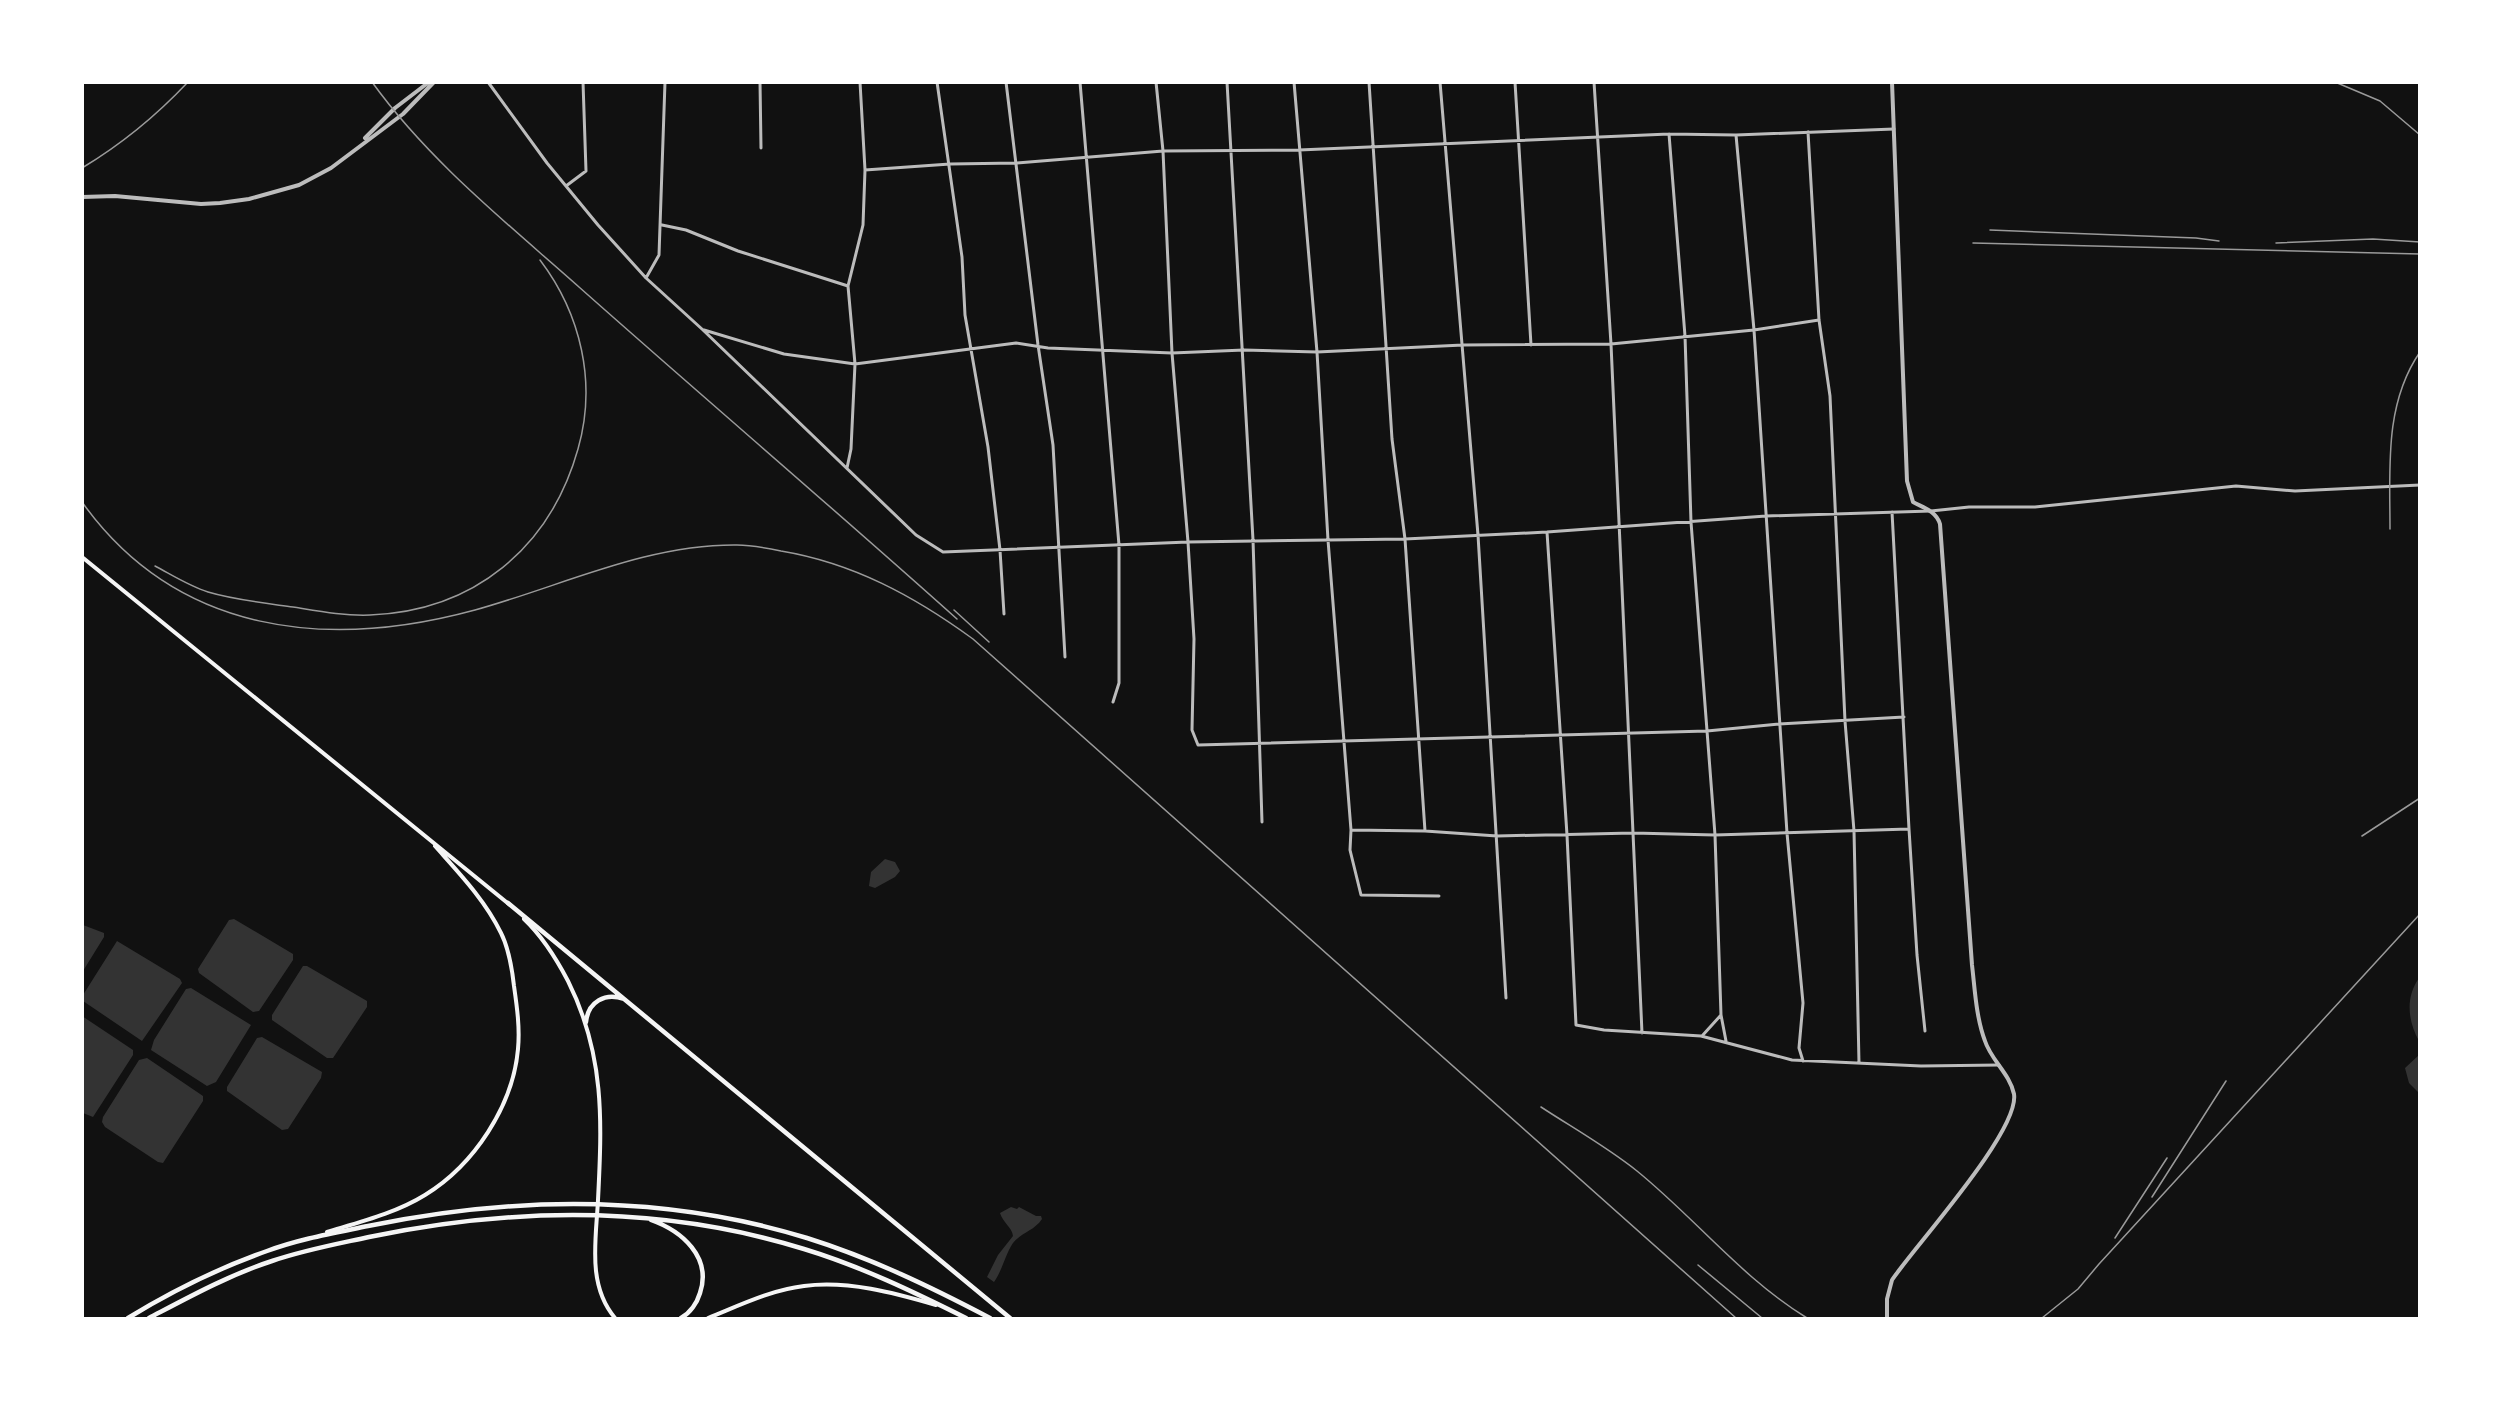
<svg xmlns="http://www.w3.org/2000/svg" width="2502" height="1401" font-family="'PT Sans Narrow',sans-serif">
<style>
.water{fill:#333}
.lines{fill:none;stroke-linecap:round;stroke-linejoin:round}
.minor{stroke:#bcbcbc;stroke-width:3}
.tertiary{stroke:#bcbcbc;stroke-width:4}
.secondary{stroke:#f5f5f5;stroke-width:4}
.trunk{stroke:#f5f5f5;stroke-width:4.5}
.rail{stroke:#9a9a9a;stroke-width:1.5}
</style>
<rect width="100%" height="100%" fill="#111"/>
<!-- water -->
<path class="water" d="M 885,859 L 895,862 L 900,871 L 895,877 L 875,888 L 869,886 L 871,872 Z
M 234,919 L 293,954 L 293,960 L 259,1011 L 253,1012 L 199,973 L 198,969 L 229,920 Z
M 83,925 L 104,933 L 104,937 L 83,971 Z
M 117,941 L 180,979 L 182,983 L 142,1041 L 83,1001 L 83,995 Z
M 303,966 L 307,966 L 367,1001 L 367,1007 L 333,1058 L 327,1058 L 272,1020 L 272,1015 Z
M 2419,978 L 2420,978 L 2419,1041 C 2408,1021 2405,998 2419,978 Z
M 191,988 L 251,1025 L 216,1082 L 207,1086 L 151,1050 L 154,1040 L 186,989 Z
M 82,1016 L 133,1050 L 133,1055 L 93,1117 L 83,1113 Z
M 262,1037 L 322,1072 L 321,1078 L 288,1129 L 282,1130 L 227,1091 L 227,1087 L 257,1038 Z
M 2419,1055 L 2419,1093 L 2409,1083 L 2405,1068 Z
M 147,1058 L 203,1096 L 203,1101 L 163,1163 L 158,1162 L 105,1127 L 102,1122 L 103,1117 L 139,1060 Z
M 1011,1207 L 1017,1209 L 1019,1207 L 1036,1216 L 1041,1216 L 1042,1219 C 1034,1231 1022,1232 1013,1243 C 1005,1255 1002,1271 994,1282 L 987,1277 L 998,1255 L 1013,1236 C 1012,1227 1003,1223 1000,1213 Z"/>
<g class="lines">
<!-- minor -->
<path class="minor" d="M 488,82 L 547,163 L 598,225 L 646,278 L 703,330 L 916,535 L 943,552 L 1188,542 L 1405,539 L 1547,532 L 1766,516 L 1931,511 L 1969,507 L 2035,507 L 2236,486 L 2295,491 L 2420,485
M 760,82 L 761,148
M 937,82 L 962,257 L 965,315 L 988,447 L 1000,550 L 1004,614
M 1006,82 L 1038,345 L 1053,445 L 1065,657
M 1080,82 L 1119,545 L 1119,683 L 1113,702
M 1156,82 L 1163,151 L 1172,353 L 1188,542 L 1194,639 L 1192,730 L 1198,745 L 1707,731 L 1779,724 L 1904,717
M 1227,82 L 1253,540 L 1262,822
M 1294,82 L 1317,352 L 1328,540 L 1351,830 L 1350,850 L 1361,895 L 1439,896
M 1369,82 L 1392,439 L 1405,539 L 1425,831
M 1440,82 L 1478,535 L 1506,998
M 1515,82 L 1531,345
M 1594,82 L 1611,344 L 1642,1033
M 1808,132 L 1819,320 L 1830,396 L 1845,721 L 1854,831 L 1859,1063
M 1669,134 L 1685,336 L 1691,522 L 1715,835 L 1721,1015 L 1726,1041
M 1736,135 L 1754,330 L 1787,833 L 1803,1003 L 1799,1048 L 1803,1061
M 865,170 L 950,164 L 1017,163 L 1163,151 L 1299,150 L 1669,134 L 1736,135 L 1894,129
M 566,186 L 586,171 L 583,82
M 662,225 L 686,230 L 738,251 L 848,286
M 646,278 L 659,255 L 665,82
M 704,330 L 784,354 L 855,364 L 1016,343 L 1048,348 L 1172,353 L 1244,350 L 1317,352 L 1463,345 L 1611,344 L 1754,330 L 1819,320
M 847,468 L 851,449 L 855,364 L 848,286 L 863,225 L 865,170 L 860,82
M 1892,512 L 1909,829 L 1917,955 L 1925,1031
M 1547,532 L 1567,835 L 1576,1025 L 1604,1030 L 1701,1036 L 1792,1060 L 1921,1066 L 1999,1065
M 1351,830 L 1425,831 L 1497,836 L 1633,833 L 1715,835 L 1909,829
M 1702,1036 L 1721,1015"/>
<!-- tertiary -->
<path class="tertiary" d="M 365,138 L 395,108 L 429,82
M 82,197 L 115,196 L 201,204 L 220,203 L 249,199 L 299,185 L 331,168 L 403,114 L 434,82
M 1887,1318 L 1887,1299 L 1892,1280 C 1915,1246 2020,1131 2014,1094 C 2010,1074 1991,1060 1985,1041 C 1976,1017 1975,990 1972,965 L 1940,524 C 1936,511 1924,508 1913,502 L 1907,481 L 1892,82"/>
<!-- secondary -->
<path class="secondary" d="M 82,557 L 510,905
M 524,919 C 543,937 556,958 568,981 C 605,1055 602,1121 598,1200 C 596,1240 587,1285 615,1318
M 327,1232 C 360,1222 396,1213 425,1195 C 474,1165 513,1106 518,1049 C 520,1028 517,1007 514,986 C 512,968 509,949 501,933 C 485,900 459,873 435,846
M 708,1318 C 738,1306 770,1290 804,1286 C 847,1280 895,1293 936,1305"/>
<!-- trunk -->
<path class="trunk" d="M 508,903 L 1010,1318
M 586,1022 C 588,1002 605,992 624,999
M 651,1220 C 682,1231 712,1257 700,1293 C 697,1303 690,1313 681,1318
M 128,1318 C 172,1291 219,1268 267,1251 C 299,1239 334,1233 368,1226 C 514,1196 664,1194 807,1238 C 871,1258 931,1287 990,1318
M 149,1318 C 189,1297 229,1275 272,1261 C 304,1250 337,1244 369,1237 C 514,1207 662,1205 804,1249 C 860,1266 914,1292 966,1318"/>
<!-- rail -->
<path class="rail" d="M 372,82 C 429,161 507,223 579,287 C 704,398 832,507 957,619
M 2335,82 L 2380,101 L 2420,135
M 82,168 C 122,144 156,116 188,82
M 1990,230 L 2196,238 L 2219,241
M 1973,243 L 2420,254
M 2276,243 L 2373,239 L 2420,242
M 82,502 C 177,635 328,650 475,610 C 562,586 646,544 737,545 C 752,545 767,548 781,551 C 853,563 914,596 973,639 L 1736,1318
M 2390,529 C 2390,469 2384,404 2420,352
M 155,566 C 172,575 189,586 208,592 C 235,600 264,603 293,607 C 318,611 344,616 370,615 C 474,611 550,548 578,449 C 597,383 581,314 540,260
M 954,610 L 989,642
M 2362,836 L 2420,798
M 1541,1107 C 1573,1128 1607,1147 1637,1171 C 1695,1218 1743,1279 1807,1318
M 2152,1197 L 2226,1081
M 2115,1238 L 2167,1158
M 1698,1265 L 1762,1318
M 2042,1318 L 2078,1289 L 2099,1264 L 2420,914"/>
</g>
<!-- border -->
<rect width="2502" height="1401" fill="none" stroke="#ffffff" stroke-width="168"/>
</svg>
